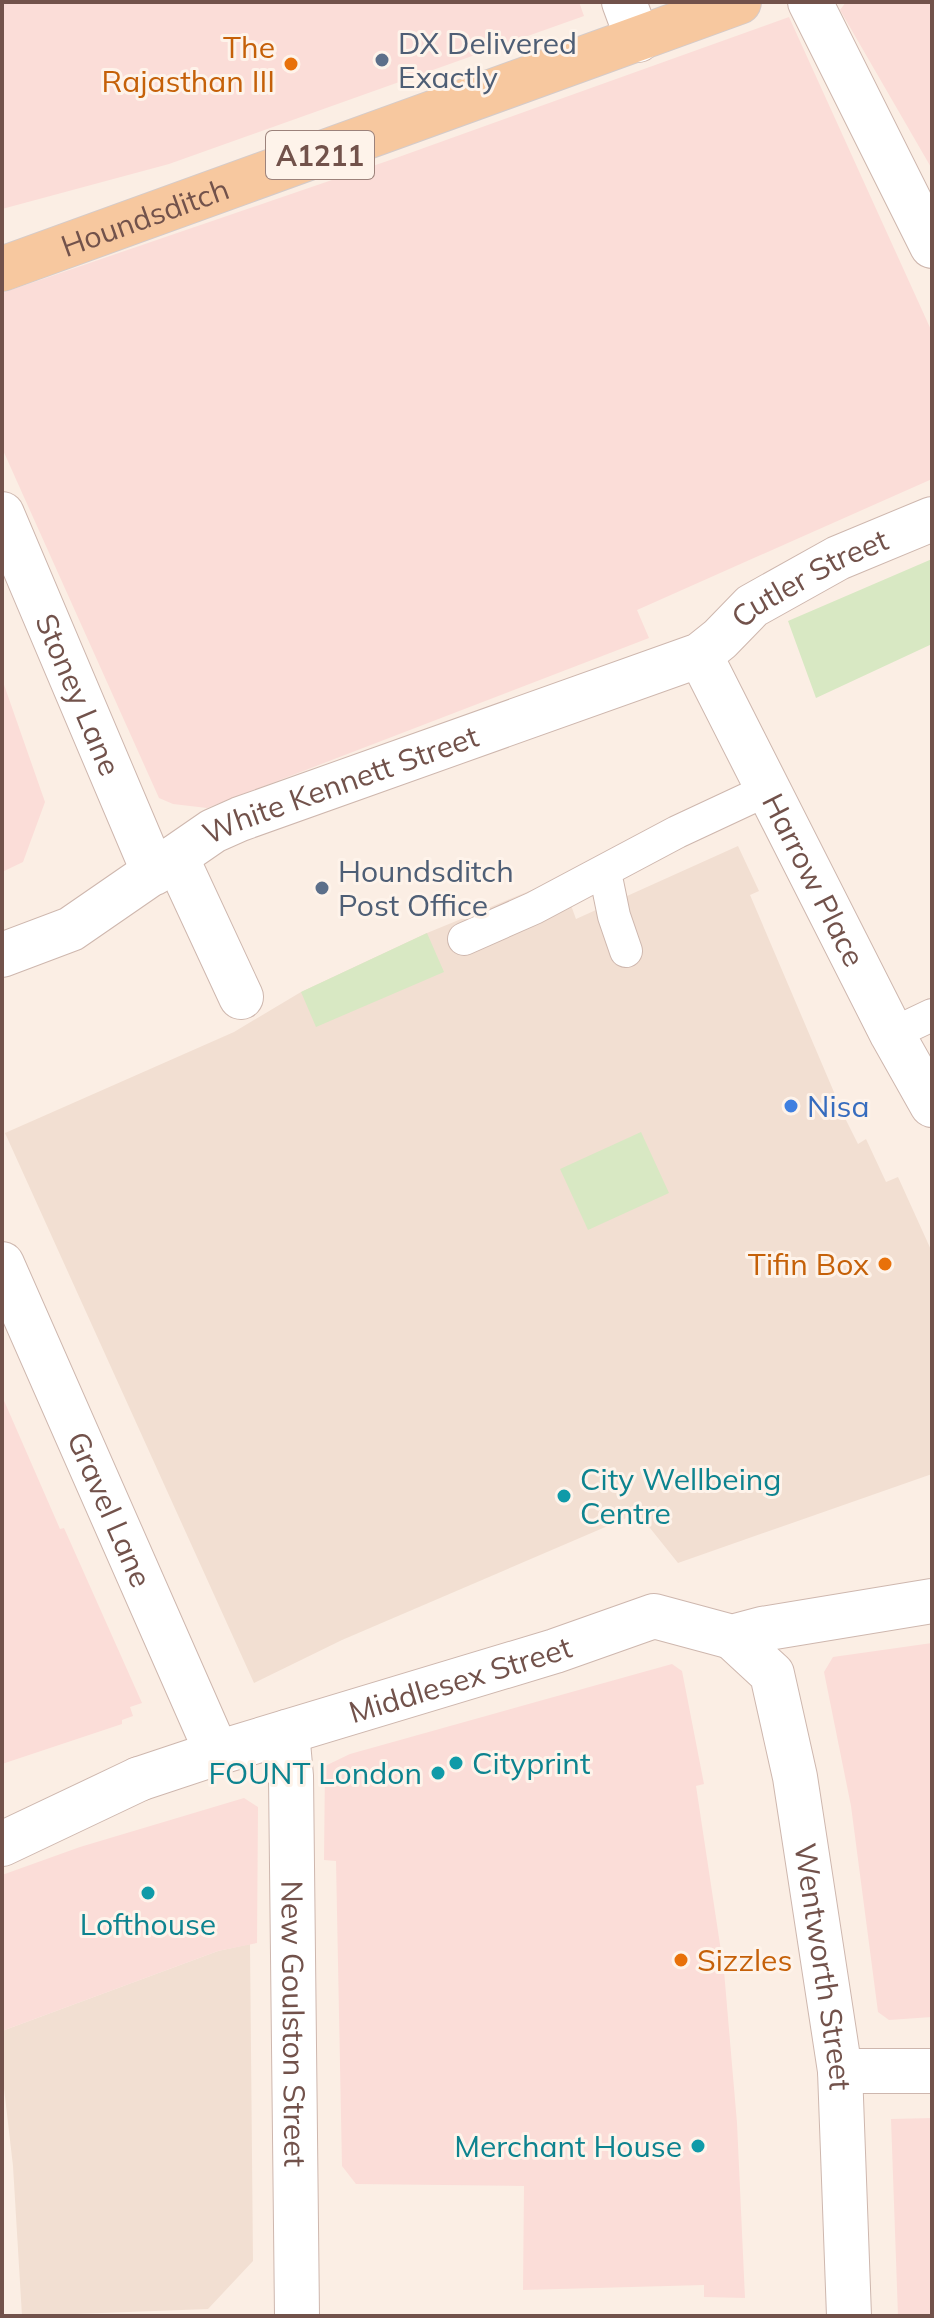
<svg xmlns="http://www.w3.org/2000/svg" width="934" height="2318" font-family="Mulish,sans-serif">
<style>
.residential{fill:#f2dfd2}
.commercial{fill:#fbddd8}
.green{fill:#d8e8c3}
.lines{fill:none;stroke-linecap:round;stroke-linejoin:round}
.service-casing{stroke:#ceb7ae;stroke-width:34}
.pedestrian-casing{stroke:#ceb7ae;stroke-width:46}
.minor-casing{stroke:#ceb7ae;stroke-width:46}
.tertiary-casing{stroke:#ceb7ae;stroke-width:46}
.primary-casing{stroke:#d5cbc9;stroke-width:46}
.service{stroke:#fff;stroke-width:32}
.pedestrian{stroke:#fff;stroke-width:44}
.minor{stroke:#fff;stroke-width:44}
.tertiary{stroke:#fff;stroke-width:44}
.primary{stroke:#f7c89f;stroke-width:44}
.service-dot{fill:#5c6f8a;stroke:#fef3ea;stroke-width:3}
.food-dot{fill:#e8710a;stroke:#fef3ea;stroke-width:3}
.shop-dot{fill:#3f7fe0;stroke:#fef3ea;stroke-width:3}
.culture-dot{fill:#0f9aa8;stroke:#fef3ea;stroke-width:3}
.labels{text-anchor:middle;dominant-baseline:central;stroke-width:6;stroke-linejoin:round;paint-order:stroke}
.shield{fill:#fef3ea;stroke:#9c827b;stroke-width:2}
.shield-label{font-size:28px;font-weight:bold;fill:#72524b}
.service-label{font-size:30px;fill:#4e5e75;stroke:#fef3ea;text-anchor:start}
.food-label{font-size:30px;fill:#c56008;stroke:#fef3ea;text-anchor:end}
.street-label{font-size:30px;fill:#72524b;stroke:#fef3ea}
.shop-label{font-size:30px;fill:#366cbe;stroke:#fef3ea;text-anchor:start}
.culture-label{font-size:30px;fill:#0d838f;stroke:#fef3ea;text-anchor:start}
</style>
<rect width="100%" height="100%" fill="#fbeee4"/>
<!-- residential -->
<path class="residential" d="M 738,846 L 759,891 L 750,895 L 845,1118 L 858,1144 L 866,1139 L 886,1182 L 898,1177 L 932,1252 L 932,1474 L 678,1563 L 638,1513 L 342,1640 L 254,1683 L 5,1133 L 234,1032 L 301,992 L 427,933 L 561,878 L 576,919 Z
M 250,1944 L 253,2261 L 208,2309 L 22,2316 L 13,2166 L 2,2071 L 2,2031 L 218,1951 Z"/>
<!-- commercial -->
<path class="commercial" d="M 2,2 L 579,2 L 584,16 L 169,164 L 2,209 Z
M 846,2 L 932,2 L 932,169 L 840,10 Z
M 789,17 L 932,332 L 932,479 L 637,610 L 649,638 L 207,808 L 173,804 L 159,798 L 2,448 L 2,293 L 396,158 Z
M 2,679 L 45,802 L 23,862 L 2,872 Z
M 2,1396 L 60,1529 L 64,1528 L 142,1703 L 130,1707 L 133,1716 L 122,1720 L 122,1724 L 2,1764 Z
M 932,1643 L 932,2017 L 889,2020 L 878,2012 L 851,1806 L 824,1672 L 833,1657 Z
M 672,1664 L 682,1671 L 704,1784 L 696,1786 L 724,1971 L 737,2123 L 745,2298 L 704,2297 L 704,2285 L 523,2290 L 524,2186 L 356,2184 L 342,2166 L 336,1861 L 324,1860 L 325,1766 L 350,1754 Z
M 244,1798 L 258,1807 L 257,1943 L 218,1951 L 2,2031 L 2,1875 L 80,1847 Z
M 932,2118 L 932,2316 L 898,2316 L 891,2119 Z"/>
<!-- green -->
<path class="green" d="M 932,559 L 932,644 L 816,698 L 788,621 Z
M 427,933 L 444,972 L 316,1027 L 301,992 Z
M 641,1132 L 669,1193 L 588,1230 L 560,1169 Z"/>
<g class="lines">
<defs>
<path id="service" d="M 605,872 L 614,916 L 626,951
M 464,939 L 534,908 L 677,832 L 767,790
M 892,1034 L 932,1015"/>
<path id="pedestrian" d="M 176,857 L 241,997
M 2,1844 L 139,1779"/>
<g id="minor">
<path d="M 624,2 L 638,40"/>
<path d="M 810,2 L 932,246"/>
<path id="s1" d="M 2,514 L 154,873"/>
<path id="s2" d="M 700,655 L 892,1034 L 932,1105"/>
<path id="s3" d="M 2,955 L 71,929 L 213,831 L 240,819 L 700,655 L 720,639 L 752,606 L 838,558 L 932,519"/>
<path id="s4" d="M 2,1264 L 217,1753 L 139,1779"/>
<path id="s5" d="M 732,1637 L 772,1674 L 795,1777 L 840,2071 L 849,2316"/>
<path id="s6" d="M 287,1732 L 291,1776 L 297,2316"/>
<path d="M 840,2071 L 932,2071"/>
</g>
<g id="tertiary">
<path id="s7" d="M 217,1753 L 555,1651 L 654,1616 L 732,1637 L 762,1629 L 932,1601"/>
</g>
<g id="primary">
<path id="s8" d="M 2,269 L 739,2"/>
</g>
</defs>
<!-- service casing -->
<use href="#service" class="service-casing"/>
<!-- pedestrian casing -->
<use href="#pedestrian" class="pedestrian-casing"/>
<!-- minor casing -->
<use href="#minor" class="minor-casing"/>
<!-- tertiary casing -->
<use href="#tertiary" class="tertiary-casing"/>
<!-- primary casing -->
<use href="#primary" class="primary-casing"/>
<!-- service -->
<use href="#service" class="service"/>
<!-- pedestrian -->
<use href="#pedestrian" class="pedestrian"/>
<!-- minor -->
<use href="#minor" class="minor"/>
<!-- tertiary -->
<use href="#tertiary" class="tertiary"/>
<!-- primary -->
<use href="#primary" class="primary"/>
</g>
<!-- markers -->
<g class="service-dot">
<circle cx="382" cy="60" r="8"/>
<circle cx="322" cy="888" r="8"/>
</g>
<g class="food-dot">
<circle cx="291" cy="64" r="8"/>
<circle cx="885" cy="1264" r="8"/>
<circle cx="681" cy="1960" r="8"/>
</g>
<circle class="shop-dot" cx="791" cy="1106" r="8"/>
<g class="culture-dot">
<circle cx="564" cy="1496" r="8"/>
<circle cx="456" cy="1763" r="8"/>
<circle cx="438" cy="1773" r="8"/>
<circle cx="148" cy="1893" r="8"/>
<circle cx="698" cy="2146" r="8"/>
</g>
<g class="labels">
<!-- shield labels -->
<rect class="shield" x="266" y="131" width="108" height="48" rx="6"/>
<g class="shield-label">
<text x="320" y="155">A1211</text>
</g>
<!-- service labels -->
<g class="service-label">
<text x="398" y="43">DX Delivered<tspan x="398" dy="34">Exactly</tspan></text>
<text x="338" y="871">Houndsditch<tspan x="338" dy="34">Post Office</tspan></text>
</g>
<!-- food labels -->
<g class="food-label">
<text x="275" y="47">The<tspan x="275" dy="34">Rajasthan III</tspan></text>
<text x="869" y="1264">Tifin Box</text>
<text x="697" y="1960" text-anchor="start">Sizzles</text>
</g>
<!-- street labels -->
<g class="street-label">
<text stroke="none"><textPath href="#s8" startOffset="152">Houndsditch</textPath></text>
<text stroke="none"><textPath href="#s3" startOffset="900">Cutler Street</textPath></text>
<text stroke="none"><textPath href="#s1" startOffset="196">Stoney Lane</textPath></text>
<text stroke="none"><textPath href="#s3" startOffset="382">White Kennett Street</textPath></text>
<text stroke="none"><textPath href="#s2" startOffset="252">Harrow Place</textPath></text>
<text stroke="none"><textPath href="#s4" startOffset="268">Gravel Lane</textPath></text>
<text stroke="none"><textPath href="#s7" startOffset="254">Middlesex Street</textPath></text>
<text stroke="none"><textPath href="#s5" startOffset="352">Wentworth Street</textPath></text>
<text stroke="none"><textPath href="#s6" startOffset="292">New Goulston Street</textPath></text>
</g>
<!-- shop labels -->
<g class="shop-label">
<text x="807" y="1106">Nisa</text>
</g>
<!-- culture labels -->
<g class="culture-label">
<text x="580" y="1479">City Wellbeing<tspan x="580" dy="34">Centre</tspan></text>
<text x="472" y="1763">Cityprint</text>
<text x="422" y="1773" text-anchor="end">FOUNT London</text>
<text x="148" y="1924" text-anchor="middle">Lofthouse</text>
<text x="682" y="2146" text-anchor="end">Merchant House</text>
</g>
</g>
<!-- border -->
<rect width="934" height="2318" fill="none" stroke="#72524b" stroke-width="8"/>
</svg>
